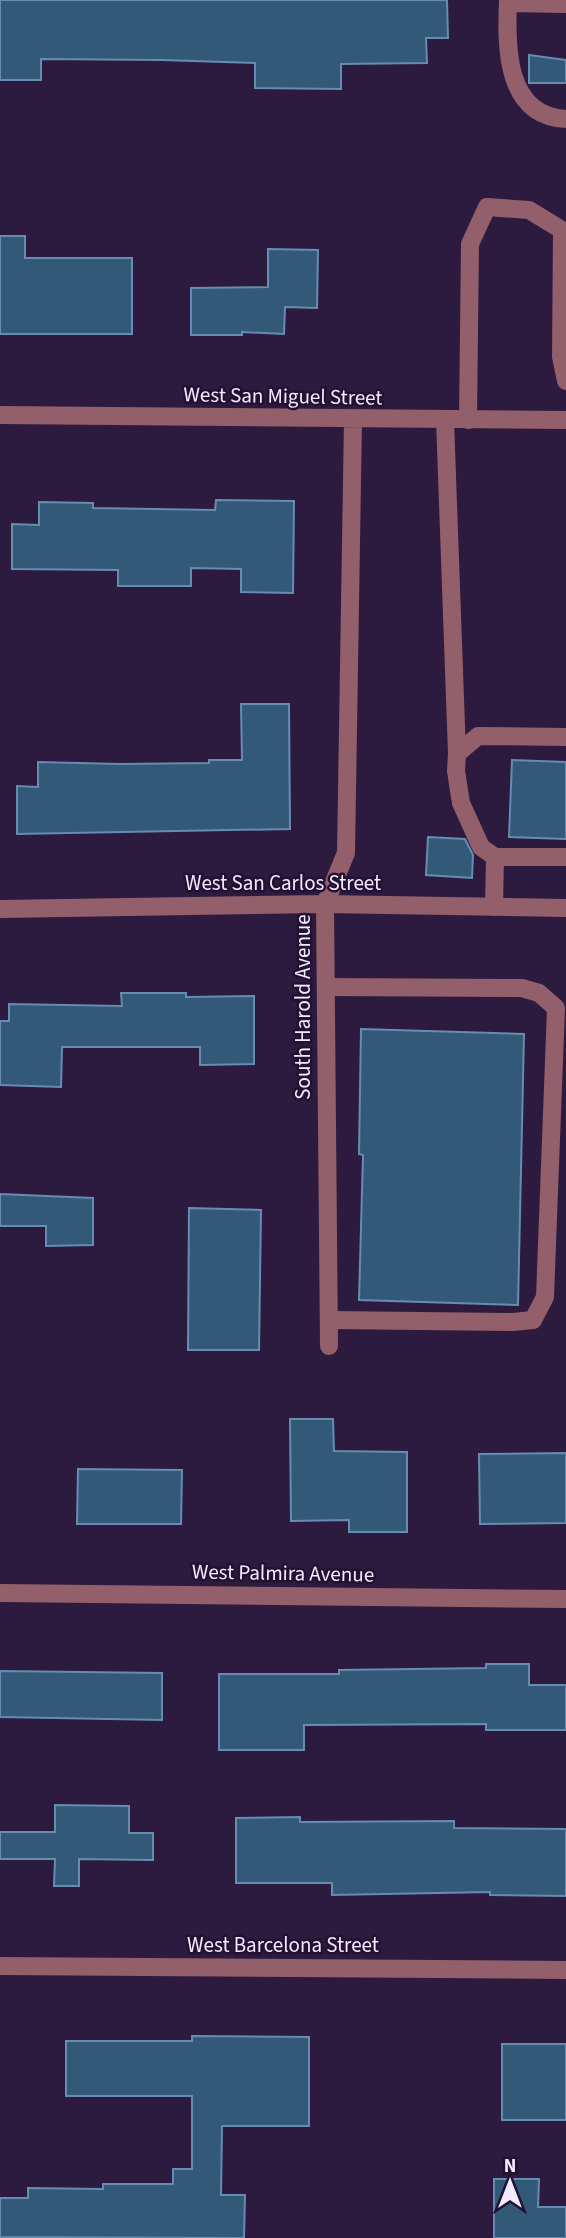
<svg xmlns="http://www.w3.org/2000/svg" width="566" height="2238" font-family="'Source Sans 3',sans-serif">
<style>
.building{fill:#335978;stroke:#668daf;stroke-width:2}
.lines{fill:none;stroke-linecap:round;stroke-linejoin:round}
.service{stroke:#925f6a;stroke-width:18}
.minor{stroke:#925f6a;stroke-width:18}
.labels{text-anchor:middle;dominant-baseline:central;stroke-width:5;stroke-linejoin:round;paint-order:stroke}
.street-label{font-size:21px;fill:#f2eafd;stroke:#231134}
</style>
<rect width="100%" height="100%" fill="#2c1b3e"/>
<!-- building -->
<path class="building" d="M 0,0 L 447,0 L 448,38 L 426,38 L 427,63 L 341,64 L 341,89 L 255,88 L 255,63 L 162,60 L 41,59 L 41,80 L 0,80 Z
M 529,55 L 566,60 L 566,83 L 529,83 Z
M 0,236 L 25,236 L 25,258 L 132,258 L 132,334 L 0,334 Z
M 268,249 L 318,250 L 317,308 L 285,307 L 284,334 L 242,332 L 242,335 L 191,335 L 191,288 L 268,287 Z
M 216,500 L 294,501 L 293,593 L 241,592 L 241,569 L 191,568 L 191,586 L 118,586 L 118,570 L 12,569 L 12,524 L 39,525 L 39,502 L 93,503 L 93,508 L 215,510 Z
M 241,704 L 289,704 L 290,829 L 17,834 L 17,786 L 38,787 L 38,762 L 120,764 L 209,763 L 209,760 L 242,760 Z
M 512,760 L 566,762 L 566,839 L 509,837 Z
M 428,837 L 465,839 L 473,855 L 472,878 L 426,875 Z
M 121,993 L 186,993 L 186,997 L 254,996 L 254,1064 L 200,1065 L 200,1047 L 62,1047 L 61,1087 L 0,1085 L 0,1021 L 9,1021 L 9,1004 L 122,1006 Z
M 361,1029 L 524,1034 L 518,1305 L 359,1300 L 363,1155 L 359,1154 Z
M 0,1194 L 93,1198 L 93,1245 L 46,1246 L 46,1226 L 0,1226 Z
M 189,1208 L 261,1210 L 259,1350 L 188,1350 Z
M 290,1419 L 333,1419 L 334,1451 L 407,1452 L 407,1532 L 349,1532 L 349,1520 L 291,1521 Z
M 566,1453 L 566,1523 L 480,1524 L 479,1454 Z
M 78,1469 L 182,1470 L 181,1524 L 77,1524 Z
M 486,1664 L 529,1664 L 529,1685 L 566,1685 L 566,1730 L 486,1730 L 486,1724 L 304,1725 L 304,1750 L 219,1750 L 219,1674 L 339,1674 L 339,1670 L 486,1668 Z
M 0,1671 L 162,1673 L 162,1720 L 0,1717 Z
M 55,1805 L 129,1806 L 129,1833 L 153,1833 L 153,1860 L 79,1859 L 79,1886 L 54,1886 L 55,1859 L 0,1859 L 0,1832 L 55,1832 Z
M 300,1817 L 300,1822 L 454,1821 L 454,1828 L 566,1829 L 566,1896 L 490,1895 L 490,1892 L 332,1895 L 332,1883 L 236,1883 L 236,1818 Z
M 192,2036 L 309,2037 L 309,2126 L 222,2126 L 221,2195 L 245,2195 L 244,2238 L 0,2237 L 0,2198 L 28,2198 L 28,2188 L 103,2189 L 103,2184 L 173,2184 L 173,2169 L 192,2169 L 192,2096 L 66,2096 L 66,2041 L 192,2041 Z
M 502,2044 L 566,2044 L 566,2120 L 502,2120 Z
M 494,2179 L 539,2179 L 538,2207 L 566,2207 L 566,2238 L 494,2238 Z"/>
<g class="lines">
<!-- service -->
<path class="service" d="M 508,0 C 506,46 505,116 566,119
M 508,3 L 566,4
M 445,420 L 457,754
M 468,420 L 470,244 L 487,207 L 529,210 L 562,230 L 561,357 L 566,381
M 566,737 L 478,736 L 457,754 L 456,771 L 461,803 L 481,847 L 495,857 L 566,857
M 494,907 L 495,857
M 326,987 L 522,988 L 539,993 L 556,1008 L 545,1297 L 533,1320 L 513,1322 L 329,1320"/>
<!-- minor -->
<path class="minor" d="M 0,415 L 566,420
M 0,909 L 325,904 L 566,908
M 329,1346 L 325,904 L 346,853 L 353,419
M 0,1593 L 566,1599
M 0,1966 L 566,1970"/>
</g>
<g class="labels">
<!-- street labels -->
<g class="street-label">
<text transform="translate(283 396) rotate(1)">West San Miguel Street</text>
<text x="283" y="883">West San Carlos Street</text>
<text transform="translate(303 1007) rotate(-90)">South Harold Avenue</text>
<text transform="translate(283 1573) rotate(1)">West Palmira Avenue</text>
<text x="283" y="1945">West Barcelona Street</text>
</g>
</g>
<!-- north arrow -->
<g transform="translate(510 2182)" stroke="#231134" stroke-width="5" paint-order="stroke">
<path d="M0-5L12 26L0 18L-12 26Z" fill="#f2eafd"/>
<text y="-10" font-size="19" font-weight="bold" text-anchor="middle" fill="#f2eafd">N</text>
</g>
</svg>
